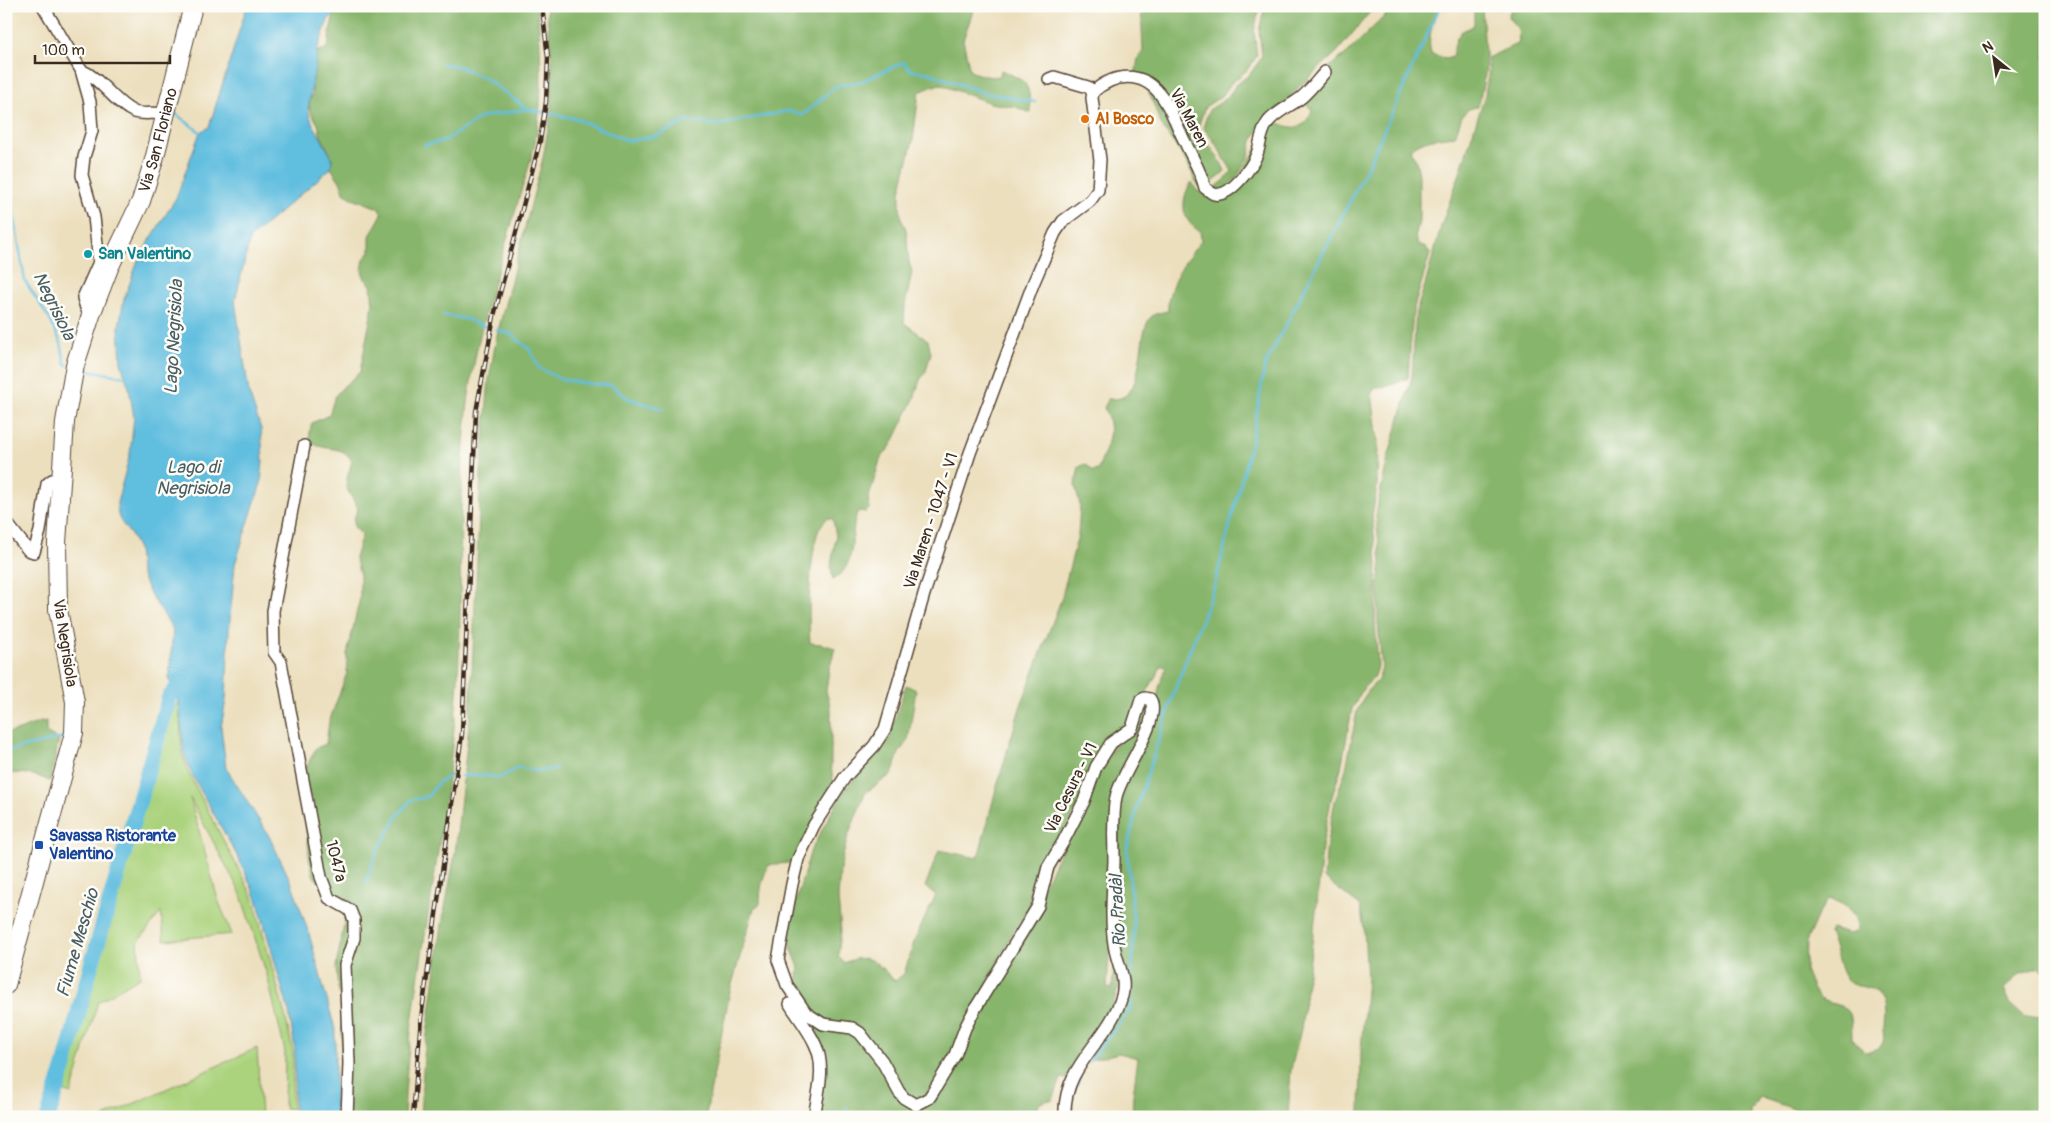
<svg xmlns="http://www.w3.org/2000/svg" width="2051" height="1123" font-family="Pangolin,sans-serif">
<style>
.green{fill:#abd37d;stroke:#737e4e}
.forest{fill:#88b56c;stroke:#627045;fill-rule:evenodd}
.water{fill:#61bedf;stroke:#4e747e}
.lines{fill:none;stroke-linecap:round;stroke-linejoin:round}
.stream{stroke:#61bedf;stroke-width:2.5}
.river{stroke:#61bedf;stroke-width:16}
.minor-casing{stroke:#564536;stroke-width:14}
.primary-casing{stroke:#564536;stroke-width:20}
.minor{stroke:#fff;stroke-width:11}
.primary{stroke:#fff;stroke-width:18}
.rail-casing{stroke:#3b2a1e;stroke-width:4.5}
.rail{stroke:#fdfcf7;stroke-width:2.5;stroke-dasharray:8;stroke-linecap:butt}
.food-dot{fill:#e8710a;stroke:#fdfcf7;stroke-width:2}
.culture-dot{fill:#0f9aa8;stroke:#fdfcf7;stroke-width:2}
.transit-dot{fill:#1a4fb4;stroke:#fdfcf7;stroke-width:2}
.labels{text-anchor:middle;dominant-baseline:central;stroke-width:5;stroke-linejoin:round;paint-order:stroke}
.street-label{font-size:16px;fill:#3b2a1e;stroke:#fdfcf7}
.food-label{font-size:16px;font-weight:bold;fill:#c56008;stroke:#fdfcf7;text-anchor:start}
.culture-label{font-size:16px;font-weight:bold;fill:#0d838f;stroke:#fdfcf7;text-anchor:start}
.transit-label{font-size:16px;font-weight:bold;fill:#164399;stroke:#fdfcf7;text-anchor:start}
.water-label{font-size:18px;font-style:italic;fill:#485e62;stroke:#fdfcf7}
</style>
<rect width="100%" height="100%" fill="#fdfcf7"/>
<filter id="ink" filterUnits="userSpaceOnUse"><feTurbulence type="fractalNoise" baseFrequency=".02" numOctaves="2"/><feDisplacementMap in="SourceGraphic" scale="10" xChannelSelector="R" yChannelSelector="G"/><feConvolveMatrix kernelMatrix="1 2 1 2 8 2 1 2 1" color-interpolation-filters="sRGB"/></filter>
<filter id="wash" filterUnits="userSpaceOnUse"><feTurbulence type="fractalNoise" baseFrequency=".0096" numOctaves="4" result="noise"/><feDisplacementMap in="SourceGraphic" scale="20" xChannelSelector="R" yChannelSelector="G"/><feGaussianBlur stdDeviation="1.12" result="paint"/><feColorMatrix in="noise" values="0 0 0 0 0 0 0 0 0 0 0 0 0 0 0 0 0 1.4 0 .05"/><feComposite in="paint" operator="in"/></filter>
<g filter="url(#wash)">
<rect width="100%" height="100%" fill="#ecdfbe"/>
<!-- green -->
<path class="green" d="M 179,702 L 182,753 L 189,774 L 253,897 L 285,1015 L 293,1051 L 292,1109 L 284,1108 L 285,1052 L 267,975 L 240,892 L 190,798 L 218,900 L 232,934 L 164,940 L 161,912 L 138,942 L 140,977 L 98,1002 L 71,1094 L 61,1090 L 169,715 Z
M 257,1048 L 261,1117 L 104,1117 Z"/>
<!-- forest -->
<path class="forest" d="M 336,6 L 537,6 C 541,52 544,96 535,141 C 532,159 525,178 520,195 C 503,255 482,314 472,375 C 453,489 466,605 455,719 C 448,785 439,850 428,915 C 418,982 406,1049 404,1117 L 336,1117 L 342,1041 L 341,1002 L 338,988 L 336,967 L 346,914 L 345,909 L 314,877 L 310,862 L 305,815 L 311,810 L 316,809 L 301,774 L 307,766 L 316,748 L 326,744 L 329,722 L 347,673 L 347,654 L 360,598 L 360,575 L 355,558 L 362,535 L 354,527 L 354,519 L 358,508 C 343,482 344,490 352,461 C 350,458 347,454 344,452 C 327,444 302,453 312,423 L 329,415 L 335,396 L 343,387 L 360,372 L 373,305 L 371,285 L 365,279 L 362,271 L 364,259 L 370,252 L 370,236 L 382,214 L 378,208 L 350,197 L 344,192 L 341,183 L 331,168 L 332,158 L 321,136 L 318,124 L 310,111 L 309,102 L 313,93 L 310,78 L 314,53 L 327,48 C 331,40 328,35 331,27 C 333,20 334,13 336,6 Z
M 546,6 L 978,6 L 973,11 L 963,40 L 970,71 C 979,75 990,78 1000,76 L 1001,70 C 1030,83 1028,82 1031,113 L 1016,107 L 990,103 L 939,84 L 919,92 L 913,140 L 900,192 L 900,207 L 901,218 L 906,229 L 909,262 L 912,272 L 905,305 L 904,323 L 928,340 L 931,353 L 926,371 L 920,380 L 914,399 L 892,444 L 880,460 L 868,500 L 870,508 L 866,512 L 858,511 C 848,531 859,567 833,579 L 831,566 L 836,536 L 833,519 L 827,518 C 825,521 822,524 820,527 C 809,549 808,619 810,643 L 821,644 L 835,648 L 829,669 L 826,691 L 831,709 L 831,767 L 834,785 L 820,806 L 796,862 L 769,865 C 762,878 760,889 760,904 L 754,908 L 730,991 L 707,1109 L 706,1114 L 702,1117 L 420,1117 L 424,1057 L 442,924 L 455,853 L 470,716 L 481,473 L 489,379 L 497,335 L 543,158 L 551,112 L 552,60 Z
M 1141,6 L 1260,6 L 1254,31 L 1257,56 L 1246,71 L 1232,82 L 1223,95 L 1205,107 L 1198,127 C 1205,142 1218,154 1225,171 L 1222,175 L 1203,189 C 1195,185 1192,171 1187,163 C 1181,152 1172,142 1165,131 C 1154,114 1153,88 1135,77 L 1138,58 L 1143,51 Z
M 1265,6 L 1375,6 L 1337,52 L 1299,87 L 1259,129 L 1252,141 L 1249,156 L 1235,180 L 1225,189 L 1213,189 L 1225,180 L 1232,171 L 1215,143 L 1203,127 L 1209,110 L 1226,99 L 1236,85 L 1250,74 L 1262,57 L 1259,31 Z
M 1395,6 L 1443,6 C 1432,17 1427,40 1431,54 L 1446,59 L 1452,57 L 1456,40 L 1461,32 L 1474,25 L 1474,6 L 1482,6 L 1486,70 L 1478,107 C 1460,108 1461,122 1455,136 C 1440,138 1422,138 1410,150 L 1416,160 L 1419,175 L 1419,221 L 1415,238 L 1418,244 L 1426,247 L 1430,254 L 1413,311 L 1408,378 L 1389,386 L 1375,387 L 1372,393 L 1378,442 L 1377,487 L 1372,516 L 1377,563 L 1375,622 L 1378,667 L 1374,678 L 1364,687 L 1352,709 L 1341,768 L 1331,800 L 1322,847 L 1317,904 L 1301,1029 L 1291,1069 L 1288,1117 L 1132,1117 L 1133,1095 L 1138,1058 L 1119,1053 L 1089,1060 L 1121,1006 L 1116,931 L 1120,878 L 1117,873 L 1120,798 L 1156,703 L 1160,684 L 1166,668 L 1162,665 L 1134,715 L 1088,785 L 1040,883 L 1033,902 L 1014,930 L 952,1054 L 925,1096 L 912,1100 L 907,1095 L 862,1032 L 816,1018 L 793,989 L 798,978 L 799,967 L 791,948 L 788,928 L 811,850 L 843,791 L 872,760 L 889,738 L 906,685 L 916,690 L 908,740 L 899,753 L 892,774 L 865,793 L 847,839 L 840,869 L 838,899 L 841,931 L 838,956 L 844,963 C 871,951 877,964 895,981 L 904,974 L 915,939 L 936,895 L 925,887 L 939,850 L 978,858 L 995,793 L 1020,708 L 1061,600 L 1078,535 L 1080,505 L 1075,485 L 1079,467 L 1086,464 L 1093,471 L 1098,470 C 1106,448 1116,432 1104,408 L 1108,399 C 1113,399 1119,399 1123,397 C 1146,385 1136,328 1153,315 C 1157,313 1163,312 1168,311 C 1167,284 1185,261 1201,241 L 1200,231 C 1180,221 1180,198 1192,182 L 1196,190 L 1206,195 L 1232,189 L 1273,121 C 1291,128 1303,134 1312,110 L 1307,105 L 1306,98 L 1318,76 L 1347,53 Z
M 1514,6 L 2045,6 L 2045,973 L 2039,967 L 2020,974 L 2004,989 L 2011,1005 L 2024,1017 L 2043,1015 L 2045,1023 L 2045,1117 L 1803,1117 L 1794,1109 L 1759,1097 L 1750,1111 L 1750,1117 L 1360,1117 L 1361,1050 L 1367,979 L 1364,929 L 1360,906 L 1324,878 L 1327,843 L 1335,801 L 1346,769 L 1357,711 L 1368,690 L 1378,680 L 1382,668 L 1378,622 L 1378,586 L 1381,563 L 1376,516 L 1379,498 L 1388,458 L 1412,377 L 1416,312 L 1425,285 L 1442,223 L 1459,176 L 1485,95 L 1489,70 L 1487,58 L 1519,43 L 1518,29 L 1508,17 L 1511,9 ZM 1829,899 C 1846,904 1857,912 1857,931 L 1849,934 L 1831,929 L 1829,933 C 1836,947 1837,964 1845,978 C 1851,989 1867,984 1876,992 C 1886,1003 1884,1015 1883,1029 C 1883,1034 1885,1040 1882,1044 C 1879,1050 1872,1052 1865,1052 L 1852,1040 C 1851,1001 1852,1012 1820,999 L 1813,990 L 1805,970 L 1806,942 L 1819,912 Z
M 1146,702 L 1149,716 L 1122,772 L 1112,952 L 1109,954 L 1107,988 L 1112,989 L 1114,960 C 1131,1006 1086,1042 1066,1079 L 1061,1078 L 1053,1100 C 1040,1100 1037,1105 1033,1117 L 814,1117 L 820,1063 L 793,1003 L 851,1032 L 866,1046 L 903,1103 C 914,1111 920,1110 931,1102 L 1049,875 L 1100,769 Z
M 46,721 L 46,732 L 59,740 L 50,781 C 34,774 23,772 6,774 L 6,733 C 20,732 32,723 46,721 Z"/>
<!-- water -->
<path class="water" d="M 247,6 L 342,6 L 328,20 L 318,48 L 308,110 L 312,122 L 332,158 L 331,168 L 250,238 L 235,301 L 249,393 L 261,429 L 263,460 L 261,483 L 235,564 L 229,629 L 226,700 L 221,727 L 226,768 L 269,836 L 292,884 L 309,934 L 335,1029 L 335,1117 L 294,1117 L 295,1049 L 289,1012 L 257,899 L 240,861 L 191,773 L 184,753 L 178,693 L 169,681 L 173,629 L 149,592 L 140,571 L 138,549 L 131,535 L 122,523 L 118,515 L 117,503 L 130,454 L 134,417 L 129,388 L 121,363 L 119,327 L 124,299 L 139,258 L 176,198 L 200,132 L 209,127 Z"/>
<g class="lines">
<!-- stream -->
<path class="stream" d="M 442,63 L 460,67 L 488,80 L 527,109 L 577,119 L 628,141 L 656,136 L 687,121 L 718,125 L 788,111 L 803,115 L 836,86 L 860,82 L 904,62 L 910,70 L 929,73 L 985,93 L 1035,102
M 173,112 L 200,132
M 424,145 L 444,141 L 482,117 L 527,109
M 9,169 L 12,204 L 25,281 L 49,318 L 61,343 L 65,363 L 67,365
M 443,315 L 466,319 L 486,327
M 497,330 L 511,334 L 529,349 L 539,368 L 560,379 L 591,384 L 611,385 L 627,398 L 663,409
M 82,369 L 126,377
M 6,751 L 66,737
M 461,776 L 484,775 L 500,778 L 518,767 L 536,771 L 556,769
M 366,882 L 376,854 L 398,815 L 411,800 L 427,797 L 439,782 L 452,775
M 1089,1062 L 1130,1010 L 1134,927 L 1127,849 L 1137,807 L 1174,692 L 1214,587 L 1253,435 L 1265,365 L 1368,166 L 1440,6
M 845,1117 L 847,1108
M 1072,1117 L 1072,1097 L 1082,1073"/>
<!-- river -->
<path class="river" d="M 48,1117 L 64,1068 L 89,973 L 169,698 L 177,688 L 196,688"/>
</g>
</g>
<g filter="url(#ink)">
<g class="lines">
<defs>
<path id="minor" d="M 43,6 L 81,70 L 90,102 L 92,131 L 84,157 L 82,175 L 94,217 L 99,262 L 83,298 L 86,308 L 92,312
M 81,70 C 102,79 113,102 134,112 C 142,115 155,112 165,114
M 1049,79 L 1054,77 L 1088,87 L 1093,92
M 1093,92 C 1114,73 1142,71 1160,94 C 1171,107 1177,127 1185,142 C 1192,158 1201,171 1205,188 C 1208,190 1211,193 1214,194 C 1230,198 1252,167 1257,154 C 1261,143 1260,133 1268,122 C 1277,111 1291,106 1302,97 C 1310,90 1318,80 1325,72
M 304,446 L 273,611 L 274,652 L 281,662 L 321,877 L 329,898 L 350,910 L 354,920 L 354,938 L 345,965 L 349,1063 L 347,1117
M 6,522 L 28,550 L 34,552 L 40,531 L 47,484 L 52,480 L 61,479
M 790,1004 C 798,1017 808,1029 815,1044 C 826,1066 818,1093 814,1117
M 1065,1117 C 1062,1065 1109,1041 1122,996 C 1127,977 1116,962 1114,944 C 1110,917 1113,888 1114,861 C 1114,840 1112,817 1116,797 C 1121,772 1163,720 1150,699 L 1145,698 L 1141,700 L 1132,728 L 1111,743 L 1096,767 L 1084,801 L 1063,842 L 1048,867 L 1038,906 L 975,1009 L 965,1028 L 955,1055 L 933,1092 L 929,1098 L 916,1105 L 904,1098 L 899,1092 L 882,1061 L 860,1033 L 852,1028 L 823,1024 L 806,1013 L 787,985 L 778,960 L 792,884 L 798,859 L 814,825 L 845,777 L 874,746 L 885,729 L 924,594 L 970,453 L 1033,284 L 1055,233 L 1063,221 L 1090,201 L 1098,190 L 1100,160 L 1092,98 L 1093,92"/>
<g id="primary">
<path id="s1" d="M 6,985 L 74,733 L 75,702 L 58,609 L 57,543 L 65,422 L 75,365 L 92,312 L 109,268 L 141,201 L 154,160 L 193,6"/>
</g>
</defs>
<!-- minor casing -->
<use href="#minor" class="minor-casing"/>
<!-- primary casing -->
<use href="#primary" class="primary-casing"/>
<!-- minor -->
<use href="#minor" class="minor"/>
<!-- primary -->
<use href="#primary" class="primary"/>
<defs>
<path id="rail" d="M 413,1117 L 421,1018 L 462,734 L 476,412 L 494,316 L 540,141 L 546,102 L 548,58 L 542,6"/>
</defs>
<!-- rail casing -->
<use href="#rail" class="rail-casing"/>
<!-- rail -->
<use href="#rail" class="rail"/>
</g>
</g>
<!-- markers -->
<circle class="food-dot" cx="1085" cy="119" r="5"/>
<circle class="culture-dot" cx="88" cy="254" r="5"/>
<rect class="transit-dot" x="34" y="840" width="10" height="10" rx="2.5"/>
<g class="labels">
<!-- street labels -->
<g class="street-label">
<text transform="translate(1189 118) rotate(62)">Via Maren</text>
<text stroke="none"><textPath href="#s1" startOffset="872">Via San Floriano</textPath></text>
<text transform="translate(931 521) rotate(-72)">Via Maren - 1047 - V1</text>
<text transform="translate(65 643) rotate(81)">Via Negrisiola</text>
<text transform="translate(1071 788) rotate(-64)">Via Cesura - V1</text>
<text transform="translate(336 861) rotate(76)">1047a</text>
</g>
<!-- food labels -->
<g class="food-label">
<text x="1095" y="119">Al Bosco</text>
</g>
<!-- culture labels -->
<g class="culture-label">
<text x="98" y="254">San Valentino</text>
</g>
<!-- transit labels -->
<g class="transit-label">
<text x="49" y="836">Savassa Ristorante<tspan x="49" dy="18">Valentino</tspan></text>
</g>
<!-- water labels -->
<g class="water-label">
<text transform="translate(54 306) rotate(64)">Negrisiola</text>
<text transform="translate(174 337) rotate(-87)">Lago Negrisiola</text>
<text x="193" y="467">Lago di<tspan x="193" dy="21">Negrisiola</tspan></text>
<text transform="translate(1118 911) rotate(-93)">Rio Pradàl</text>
<text transform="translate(78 943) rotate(-74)">Fiume Meschio</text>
</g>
</g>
<!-- margin -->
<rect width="2051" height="1123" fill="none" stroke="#fdfcf7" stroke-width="25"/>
<!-- north arrow -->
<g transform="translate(1994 58) rotate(330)" stroke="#fdfcf7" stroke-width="4" paint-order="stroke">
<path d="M0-4L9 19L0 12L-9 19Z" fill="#3b2a1e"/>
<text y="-8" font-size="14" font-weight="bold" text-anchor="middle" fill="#3b2a1e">N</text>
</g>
<!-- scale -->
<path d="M35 55v8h135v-8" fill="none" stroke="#3b2a1e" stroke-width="2.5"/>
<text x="42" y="55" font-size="15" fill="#3b2a1e" stroke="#fdfcf7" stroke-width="4" paint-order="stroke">100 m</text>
</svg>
